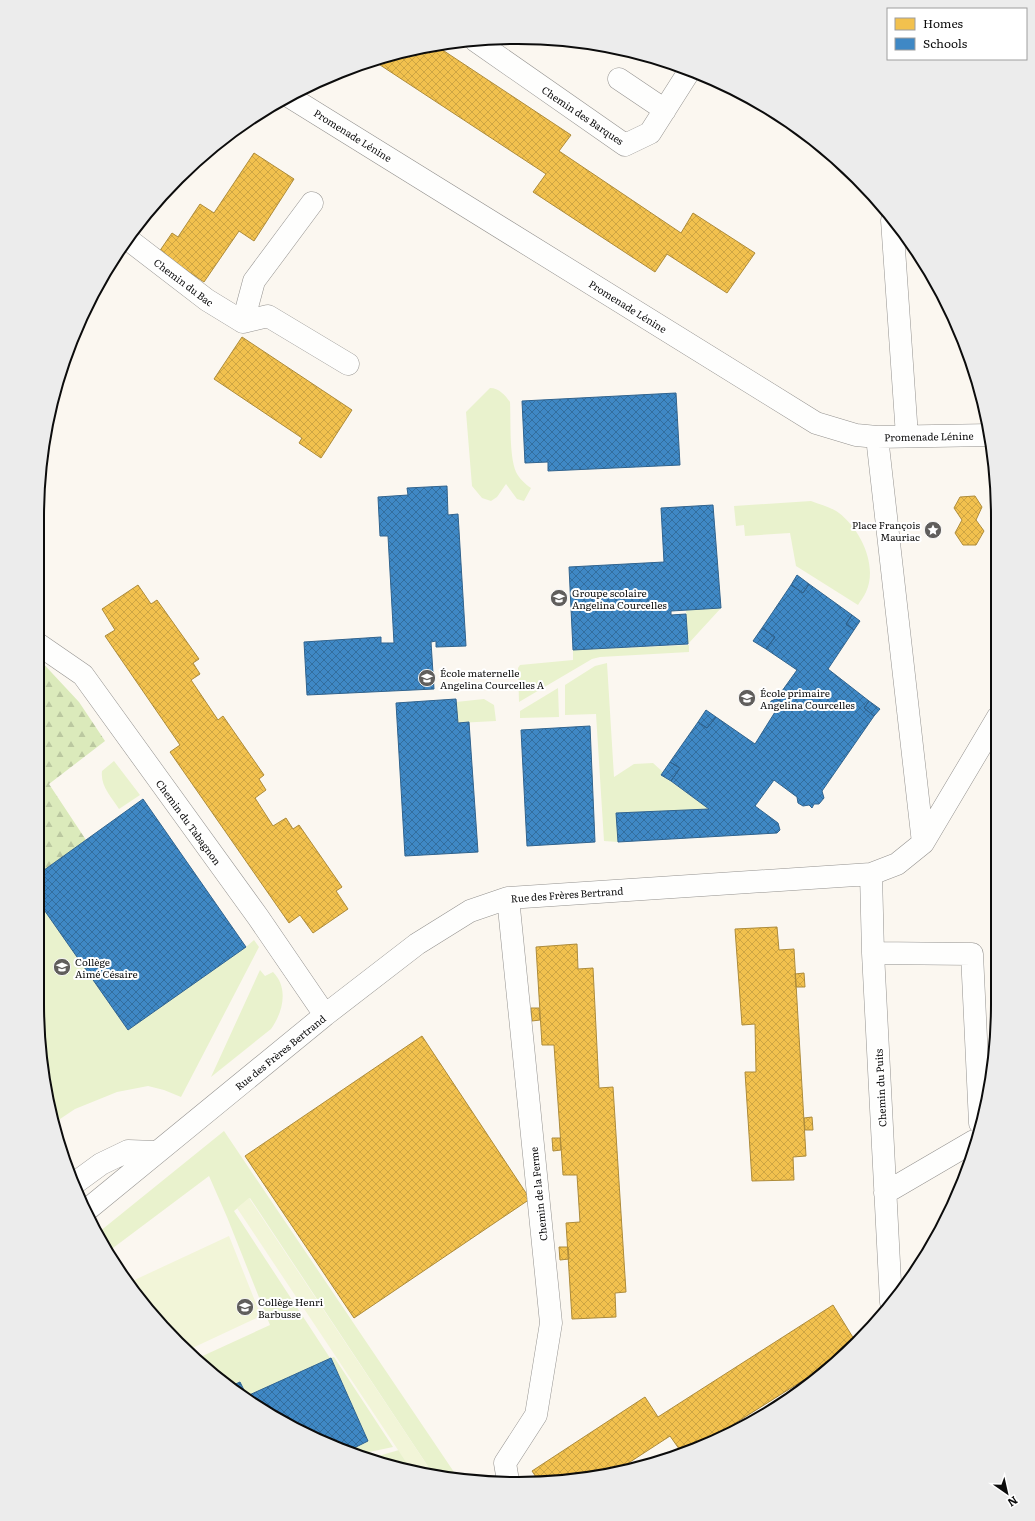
<svg xmlns="http://www.w3.org/2000/svg" width="1035" height="1521" font-family="Literata,serif">
<style>
.grass{fill:#e9f2cd}
.forest{fill:url(#forest-firs)}
.pitch{fill:#f2f5d8}
.homes{fill:url(#homes-cross-hatch);stroke:#ad8b3a}
.schools{fill:url(#schools-cross-hatch);stroke:#30638e}
.lines{fill:none;stroke-linecap:round;stroke-linejoin:round}
.minor-casing{stroke:#94928f;stroke-width:23}
.minor{stroke:#fefefd;stroke-width:22}
.labels{text-anchor:middle;dominant-baseline:central;stroke-width:4;stroke-linejoin:round;paint-order:stroke}
.street-label{font-size:10px;fill:#0c0c0c;stroke:#fff}
.poi-label{font-size:10px;fill:#0c0c0c;stroke:#fff;text-anchor:start}
.rim{fill:none;stroke:#0c0c0c;stroke-width:2}
</style>
<defs>
<pattern id="forest-firs" width="22" height="20" patternUnits="userSpaceOnUse"><rect width="22" height="20" fill="#dbeabb"/><path d="M5 1l3.5 6h-7zM16 11l3.5 6h-7z" fill="#bbc8a0"/></pattern>
<pattern id="homes-cross-hatch" width="8" height="8" patternUnits="userSpaceOnUse"><rect width="8" height="8" fill="#f2c14e"/><path d="M0 0l8 8M0 8l8-8" fill="none" stroke="#cea543"/></pattern>
<pattern id="schools-cross-hatch" width="8" height="8" patternUnits="userSpaceOnUse"><rect width="8" height="8" fill="#3f88c5"/><path d="M0 0l8 8M0 8l8-8" fill="none" stroke="#336e9e"/></pattern>
</defs>
<rect width="100%" height="100%" fill="#fbf7f0"/>
<!-- grass -->
<path class="grass" d="M 490,388 C 499,388 505,395 510,402 C 511,420 509,455 516,472 C 519,478 525,484 531,488 L 524,501 L 517,499 L 506,484 L 497,497 L 491,501 L 482,498 L 472,486 L 466,412 Z
M 811,501 C 821,505 831,507 839,513 C 861,530 878,566 866,592 C 864,597 860,601 858,605 L 796,566 L 790,533 L 745,536 L 744,525 L 736,526 L 734,506 Z
M 721,608 L 688,644 L 686,610 Z
M 689,645 L 689,652 L 600,657 L 592,659 L 519,702 L 518,668 L 520,665 L 573,660 L 573,650 Z
M 607,663 L 614,777 L 634,764 L 653,763 L 664,773 L 662,775 L 709,809 L 617,813 L 618,842 L 604,841 L 596,714 L 565,715 L 565,685 L 595,666 Z
M 558,688 L 559,717 L 520,718 L 520,711 Z
M 484,699 L 494,705 L 496,721 L 458,723 L 456,702 Z
M 114,761 L 140,795 L 119,809 C 112,798 100,786 102,771 Z
M 40,904 L 128,1030 L 246,947 L 254,940 L 259,947 L 181,1097 L 164,1090 L 148,1086 L 117,1092 L 75,1109 L 54,1123 L 41,1066 Z
M 260,970 L 265,976 L 273,972 C 289,988 283,1012 271,1029 L 211,1077 Z
M 224,1131 L 458,1478 L 433,1474 L 250,1198 L 234,1211 L 330,1358 L 334,1357 L 393,1447 L 355,1455 L 346,1452 L 368,1441 L 331,1358 L 247,1396 L 240,1382 L 229,1387 L 196,1359 L 270,1325 L 227,1217 L 209,1176 L 109,1251 L 99,1232 Z
M 399,1450 L 412,1471 L 393,1468 L 368,1459 Z"/>
<!-- forest -->
<path class="forest" d="M 38,658 L 79,702 L 105,741 L 49,784 L 86,840 L 40,873 Z"/>
<!-- pitch -->
<path class="pitch" d="M 249,1198 L 433,1474 L 412,1471 L 237,1208 Z
M 229,1236 L 261,1316 L 186,1351 L 178,1343 L 128,1283 Z"/>
<!-- homes -->
<path class="homes" d="M 435,45 L 571,135 L 559,151 L 681,233 L 693,213 L 755,253 L 727,293 L 667,254 L 655,272 L 533,192 L 546,174 L 374,61 L 424,46 Z
M 254,153 L 294,179 L 254,241 L 239,231 L 204,282 L 159,252 L 172,233 L 178,237 L 200,204 L 214,213 Z
M 242,337 L 352,410 L 321,458 L 299,443 L 302,438 L 214,379 Z
M 975,496 L 982,507 L 976,520 L 984,531 L 976,545 L 963,545 L 955,533 L 962,520 L 954,508 L 960,497 Z
M 138,585 L 151,604 L 157,600 L 199,659 L 193,663 L 200,674 L 191,680 L 218,720 L 223,716 L 264,775 L 259,779 L 266,790 L 255,798 L 273,826 L 286,818 L 293,829 L 299,825 L 342,887 L 336,891 L 348,909 L 313,933 L 300,915 L 289,923 L 170,752 L 180,745 L 105,636 L 115,630 L 102,609 Z
M 777,927 L 779,950 L 794,949 L 806,1156 L 793,1157 L 794,1180 L 752,1181 L 745,1072 L 756,1072 L 755,1024 L 742,1025 L 735,929 Z
M 577,944 L 578,969 L 593,968 L 599,1088 L 613,1087 L 626,1292 L 615,1293 L 616,1317 L 572,1319 L 566,1223 L 580,1222 L 577,1175 L 563,1175 L 554,1045 L 542,1045 L 536,947 Z
M 804,973 L 805,987 L 796,987 L 795,974 Z
M 531,1008 L 539,1008 L 540,1020 L 532,1021 Z
M 422,1036 L 530,1199 L 354,1318 L 245,1156 Z
M 812,1117 L 813,1130 L 805,1130 L 804,1118 Z
M 552,1138 L 560,1138 L 561,1150 L 553,1151 Z
M 559,1247 L 568,1247 L 569,1259 L 560,1260 Z
M 833,1305 L 857,1344 L 837,1359 L 691,1451 L 682,1453 L 670,1436 L 610,1475 L 538,1480 L 532,1471 L 645,1397 L 658,1417 Z"/>
<!-- schools -->
<path class="schools" d="M 676,393 L 680,465 L 548,471 L 548,462 L 525,463 L 522,401 Z
M 447,486 L 448,515 L 458,514 L 466,646 L 436,647 L 436,641 L 431,642 L 434,689 L 307,695 L 304,642 L 381,637 L 381,643 L 394,643 L 388,536 L 380,536 L 378,497 L 408,495 L 407,488 Z
M 713,505 L 721,608 L 671,611 L 671,615 L 686,614 L 688,644 L 573,650 L 569,567 L 664,562 L 661,508 Z
M 797,575 L 809,584 L 803,593 L 791,585 Z
M 809,584 L 852,615 L 846,624 L 854,630 L 828,669 L 869,701 L 864,708 L 874,716 L 822,791 L 824,798 L 819,804 L 814,804 L 812,808 L 809,805 L 803,806 L 798,803 L 797,797 L 774,780 L 755,806 L 778,823 L 780,830 L 777,833 L 618,842 L 616,813 L 709,809 L 671,781 L 680,768 L 670,762 L 698,722 L 707,728 L 716,717 L 755,744 L 775,712 L 770,705 L 771,701 L 776,699 L 786,705 L 791,697 L 782,691 L 797,670 L 766,649 L 775,637 L 762,628 L 791,585 L 803,593 Z
M 852,615 L 860,621 L 854,630 L 846,624 Z
M 762,628 L 775,637 L 766,649 L 753,641 Z
M 782,691 L 791,697 L 786,705 L 776,699 Z
M 456,699 L 458,723 L 469,722 L 478,852 L 405,856 L 396,703 Z
M 869,701 L 880,709 L 874,716 L 864,708 Z
M 706,710 L 716,717 L 707,728 L 698,722 Z
M 590,726 L 595,842 L 527,846 L 521,730 Z
M 670,762 L 680,768 L 671,781 L 661,775 Z
M 143,799 L 246,947 L 128,1030 L 40,904 L 40,873 Z
M 331,1358 L 368,1441 L 346,1452 L 334,1448 L 229,1387 L 240,1382 L 247,1396 Z"/>
<g class="lines">
<defs>
<path id="minor" d="M 476,41 L 625,145 L 650,133 L 690,70
M 619,79 L 665,110
M 290,97 L 816,423 L 856,435 L 877,437 L 990,435
M 892,220 L 907,436
M 128,238 L 129,240 L 207,300 L 243,322 L 268,316 L 348,364
M 243,322 L 254,281 L 312,203
M 877,437 L 923,843
M 38,644 L 83,675 L 258,917 L 325,1015
M 871,874 L 873,953 L 891,1302
M 508,898 L 551,1323 L 536,1415 L 505,1463 L 508,1481
M 873,953 L 972,954 L 980,1123
M 75,1183 L 101,1164 L 128,1151 L 156,1152
M 885,1193 L 974,1141
M 88,1209 L 325,1015 L 417,944 L 470,911 L 508,898 L 871,874 L 897,864 L 923,843 L 998,717"/>
</defs>
<!-- minor casing -->
<use href="#minor" class="minor-casing"/>
<!-- minor -->
<use href="#minor" class="minor"/>
</g>
<!-- icons -->
<defs>
<symbol id="sight-disc" viewBox="-11 -11 22 22"><circle r="9.5" fill="#605e5c" stroke="#fff"/><path d="M0-6L1.8-2.2L6-1.7L2.9 1.2L3.7 5.4L0 3.3L-3.7 5.4L-2.9 1.2L-6-1.7L-1.8-2.2Z" fill="#fff"/></symbol>
<symbol id="school-disc" viewBox="-11 -11 22 22"><circle r="9.5" fill="#605e5c" stroke="#fff"/><path d="M0-5L7-2L0 1L-7-2ZM-4 1L0 2.5L4 1V4Q0 6-4 4Z" fill="#fff"/></symbol>
</defs>
<g fill-rule="evenodd">
<use href="#sight-disc" x="923" y="520" width="20" height="20"/>
<use href="#school-disc" x="549" y="588" width="20" height="20"/>
<use href="#school-disc" x="417" y="668" width="20" height="20"/>
<use href="#school-disc" x="737" y="688" width="20" height="20"/>
<use href="#school-disc" x="52" y="957" width="20" height="20"/>
<use href="#school-disc" x="235" y="1297" width="20" height="20"/>
</g>
<g class="labels">
<!-- street labels -->
<g class="street-label">
<text transform="translate(583 115) rotate(34)">Chemin des Barques</text>
<text transform="translate(353 135) rotate(32)">Promenade Lénine</text>
<text transform="translate(184 282) rotate(37)">Chemin du Bac</text>
<text transform="translate(628 306) rotate(32)">Promenade Lénine</text>
<text transform="translate(929 436) rotate(-1)">Promenade Lénine</text>
<text transform="translate(189 822) rotate(54)">Chemin du Tabagnon</text>
<text transform="translate(567 894) rotate(-4)">Rue des Frères Bertrand</text>
<text transform="translate(280 1052) rotate(-39)">Rue des Frères Bertrand</text>
<text transform="translate(880 1088) rotate(-93)">Chemin du Puits</text>
<text transform="translate(538 1194) rotate(-96)">Chemin de la Ferme</text>
</g>
<!-- poi labels -->
<g class="poi-label">
<text x="920" y="524" text-anchor="end">Place François<tspan x="920" dy="12">Mauriac</tspan></text>
<text x="572" y="592">Groupe scolaire<tspan x="572" dy="12">Angelina Courcelles</tspan></text>
<text x="440" y="672">École maternelle<tspan x="440" dy="12">Angelina Courcelles A</tspan></text>
<text x="760" y="692">École primaire<tspan x="760" dy="12">Angelina Courcelles</tspan></text>
<text x="75" y="961">Collège<tspan x="75" dy="12">Aimé Césaire</tspan></text>
<text x="258" y="1301">Collège Henri<tspan x="258" dy="12">Barbusse</tspan></text>
</g>
</g>
<!-- crop -->
<path d="M0 0H1035V1521H0ZM517 44H518A473 473 0 0 1 991 517V1004A473 473 0 0 1 518 1477H517A473 473 0 0 1 44 1004V517A473 473 0 0 1 517 44Z" fill="#ececec" fill-rule="evenodd"/>
<path class="rim" d="M517 44H518A473 473 0 0 1 991 517V1004A473 473 0 0 1 518 1477H517A473 473 0 0 1 44 1004V517A473 473 0 0 1 517 44Z"/>
<!-- legend -->
<rect x="887" y="8" width="140" height="52" fill="#ffffff" stroke="#9e9e9e"/>
<rect x="895" y="18" width="20" height="12" fill="#f2c14e" stroke="#9e9e9e"/>
<text x="923" y="28" font-size="12" fill="#0c0c0c">Homes</text>
<rect x="895" y="38" width="20" height="12" fill="#3f88c5" stroke="#9e9e9e"/>
<text x="923" y="48" font-size="12" fill="#0c0c0c">Schools</text>
<!-- north arrow -->
<g transform="translate(1007 1493) rotate(146)" stroke="#ffffff" stroke-width="3" paint-order="stroke">
<path d="M0-3L7 15L0 10L-7 15Z" fill="#0c0c0c"/>
<text y="-6" font-size="11" font-weight="bold" text-anchor="middle" fill="#0c0c0c">N</text>
</g>
</svg>
